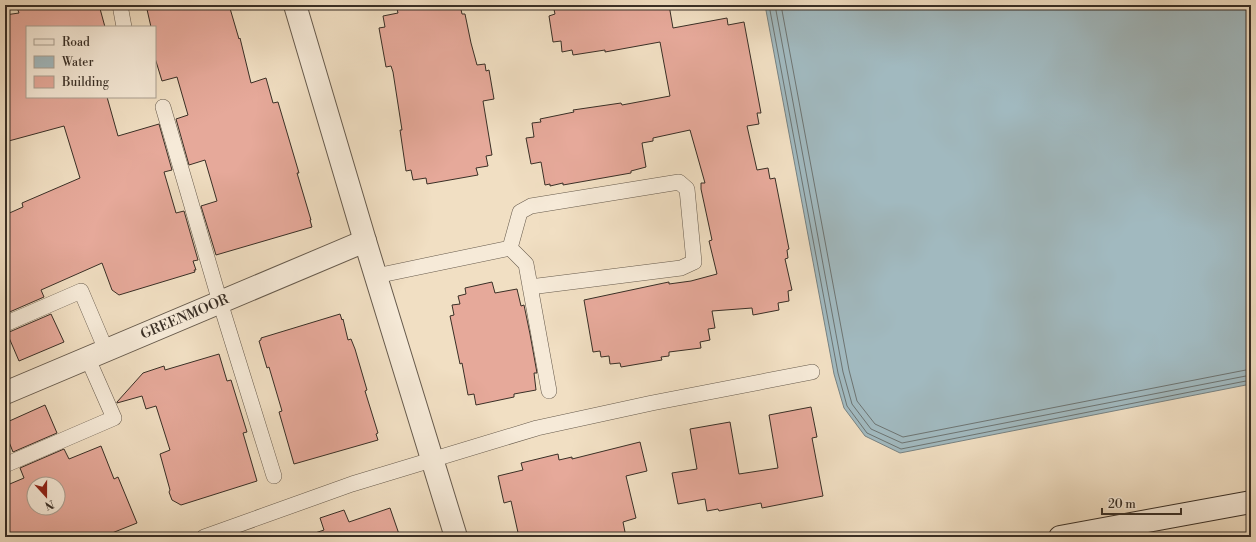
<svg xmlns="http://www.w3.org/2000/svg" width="1256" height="542" font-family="'Libre Bodoni',serif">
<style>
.water{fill:#a1b9bf;stroke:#778282}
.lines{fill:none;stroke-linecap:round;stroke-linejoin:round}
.shore{stroke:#6d7472;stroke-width:1}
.building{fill:#e6a99a;stroke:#392f26;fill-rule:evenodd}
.service-casing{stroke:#675b4d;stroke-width:16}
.minor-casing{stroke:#675b4d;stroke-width:24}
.secondary-casing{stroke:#392f26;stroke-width:24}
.service{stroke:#f6ead8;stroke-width:15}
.minor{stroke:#f6ead8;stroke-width:22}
.secondary{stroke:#f6ead8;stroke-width:22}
.labels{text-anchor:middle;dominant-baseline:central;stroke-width:3.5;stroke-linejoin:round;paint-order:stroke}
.street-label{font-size:14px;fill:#392f26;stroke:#f6ead8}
</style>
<rect width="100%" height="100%" fill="#f1dfc3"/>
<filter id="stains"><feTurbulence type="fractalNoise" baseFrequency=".005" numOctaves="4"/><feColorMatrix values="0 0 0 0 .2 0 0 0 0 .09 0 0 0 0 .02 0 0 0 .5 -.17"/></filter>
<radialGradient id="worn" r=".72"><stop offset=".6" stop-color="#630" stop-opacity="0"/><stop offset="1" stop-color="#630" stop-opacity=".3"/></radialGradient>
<!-- water -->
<path class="water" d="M 765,5 L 1251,5 L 1251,384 L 900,453 L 865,436 L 844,408 L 834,374 Z"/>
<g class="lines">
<!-- shore -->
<path class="shore" d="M 769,5 L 838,373 L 847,406 L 867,433 L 901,449 L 1251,380
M 775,5 L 843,372 L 852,404 L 871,429 L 902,443 L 1251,375
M 781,5 L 849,370 L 857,401 L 875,424 L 903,437 L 1251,369"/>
</g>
<!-- building -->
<path class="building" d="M 16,5 L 99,5 L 105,27 L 27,27 L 27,97 L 107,97 L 118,136 L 159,124 L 172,170 L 164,172 L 176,213 L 184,211 L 198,260 L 193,261 L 196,270 L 194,270 L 195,272 L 119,295 L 112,290 L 102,263 L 41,290 L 44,297 L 5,314 L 5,215 L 23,207 L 22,203 L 80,178 L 64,126 L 5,142 L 5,15 L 19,13 Z
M 146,5 L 229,5 L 239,39 L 240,38 L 251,83 L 266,78 L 273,103 L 278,102 L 299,173 L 297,173 L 311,220 L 310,220 L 312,227 L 216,255 L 201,206 L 217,201 L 205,160 L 189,165 L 176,119 L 188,115 L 177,77 L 162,81 L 155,58 L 155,27 L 151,27 Z
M 396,5 L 460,5 L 462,14 L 465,14 L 471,43 L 477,65 L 485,64 L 486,71 L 489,70 L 494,99 L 483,101 L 492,155 L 486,156 L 488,166 L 476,168 L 478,175 L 427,184 L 426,178 L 413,180 L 411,170 L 406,171 L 400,130 L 402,130 L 393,72 L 391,66 L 386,67 L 379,28 L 385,27 L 383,16 L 398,13 Z
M 553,5 L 669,5 L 673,28 L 727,18 L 728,25 L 744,22 L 761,113 L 757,113 L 759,124 L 747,126 L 757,170 L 768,168 L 770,179 L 775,178 L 789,249 L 787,250 L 788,258 L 785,259 L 792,290 L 788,291 L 789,301 L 778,303 L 779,310 L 753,315 L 752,308 L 712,311 L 715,328 L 708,329 L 710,340 L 700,342 L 701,348 L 669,352 L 669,356 L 661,357 L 662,360 L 621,367 L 620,363 L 610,364 L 609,356 L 601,357 L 600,351 L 593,352 L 584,300 L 664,283 L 669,282 L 669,284 L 691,281 L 717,274 L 709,241 L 712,240 L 701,189 L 701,183 L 705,183 L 690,130 L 653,138 L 653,141 L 642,143 L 646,167 L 631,171 L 631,173 L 563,185 L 563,183 L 550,186 L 550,184 L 545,185 L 541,162 L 531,164 L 526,138 L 534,137 L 532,123 L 541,122 L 540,119 L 574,112 L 573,110 L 621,103 L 622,105 L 670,96 L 660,42 L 605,52 L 605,50 L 573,55 L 572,50 L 562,52 L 561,41 L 553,42 L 549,16 L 555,14 Z
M 492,282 L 495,293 L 517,289 L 521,306 L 524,305 L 530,334 L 537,373 L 534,373 L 536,390 L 514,394 L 514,397 L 476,405 L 474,394 L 468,395 L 462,363 L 460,364 L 450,316 L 454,315 L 452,305 L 460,304 L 458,296 L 466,294 L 465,288 Z
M 51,314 L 64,342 L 19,361 L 7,333 Z
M 340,314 L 342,320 L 343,319 L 348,340 L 351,339 L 355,349 L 367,390 L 365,391 L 378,433 L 376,434 L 378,440 L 294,464 L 279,412 L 282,411 L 269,367 L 267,368 L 259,341 L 261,340 L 261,338 Z
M 219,354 L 227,381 L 231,380 L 247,432 L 243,433 L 257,481 L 181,505 L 172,500 L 169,492 L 170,490 L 160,454 L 170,450 L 156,406 L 146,409 L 142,396 L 117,403 L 117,402 L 143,373 L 164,366 L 165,370 Z
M 45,405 L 57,433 L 13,452 L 5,432 L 5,423 Z
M 811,407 L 817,437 L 812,438 L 823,496 L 762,508 L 761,503 L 719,511 L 718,509 L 707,511 L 705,499 L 678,504 L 672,473 L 697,469 L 690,429 L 730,422 L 739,474 L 778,468 L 769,415 Z
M 640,442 L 647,471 L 626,476 L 636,518 L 623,522 L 626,537 L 519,537 L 511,501 L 504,503 L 498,476 L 523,470 L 521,463 L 558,454 L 559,460 L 572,457 L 572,459 Z
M 101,446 L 114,479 L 118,477 L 137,523 L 102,537 L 5,537 L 5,486 L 24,478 L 20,468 L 64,449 L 69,459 ZM 34,484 L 58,484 L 58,508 L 34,508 Z
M 390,508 L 400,537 L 316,537 L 315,533 L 324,530 L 320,518 L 344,510 L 349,522 Z"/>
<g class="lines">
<defs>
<path id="service" d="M 120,5 L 124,27
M 163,107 L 220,302 L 274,476
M 510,248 L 520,212 L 531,206 L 679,182 L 687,189 L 694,262 L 681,268 L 530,287
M 376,276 L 510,248 L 526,264 L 549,391
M 5,324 L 81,291 L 106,350
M 5,465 L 114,418 L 88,359
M 204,537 L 352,484 L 537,428 L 652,403 L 812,372"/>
<g id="minor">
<path d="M 295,5 L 365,241 L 456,537"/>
<path id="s1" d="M 5,393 L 365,241"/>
</g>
<path id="secondary" d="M 1060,537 L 1251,502"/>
</defs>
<!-- service casing -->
<use href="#service" class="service-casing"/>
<!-- minor casing -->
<use href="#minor" class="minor-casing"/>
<!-- secondary casing -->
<use href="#secondary" class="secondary-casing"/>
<!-- service -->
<use href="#service" class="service"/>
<!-- minor -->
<use href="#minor" class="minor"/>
<!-- secondary -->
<use href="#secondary" class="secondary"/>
</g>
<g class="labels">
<!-- street labels -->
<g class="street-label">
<text stroke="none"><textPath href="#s1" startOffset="195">GREENMOOR</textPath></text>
</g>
</g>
<!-- margin -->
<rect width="1256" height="542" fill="none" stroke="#f1dfc3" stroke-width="20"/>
<rect x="6" y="6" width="1244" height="530" fill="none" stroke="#392f26" stroke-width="2"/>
<rect x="10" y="10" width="1236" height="522" fill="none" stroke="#392f26"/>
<!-- legend -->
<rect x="26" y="26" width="130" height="72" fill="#f6ead8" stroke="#aa9f91"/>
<rect x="34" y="39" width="20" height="6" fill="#f6ead8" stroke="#aa9f91"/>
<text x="62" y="46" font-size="12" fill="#392f26">Road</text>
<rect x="34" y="56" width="20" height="12" fill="#a1b9bf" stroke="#aa9f91"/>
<text x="62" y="66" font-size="12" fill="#392f26">Water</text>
<rect x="34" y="76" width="20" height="12" fill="#e6a99a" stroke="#aa9f91"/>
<text x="62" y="86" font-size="12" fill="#392f26">Building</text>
<!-- north arrow -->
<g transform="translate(46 496) rotate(159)"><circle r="19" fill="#f6ead8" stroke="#aa9f91"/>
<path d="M0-3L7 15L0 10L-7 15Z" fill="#8f2418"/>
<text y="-6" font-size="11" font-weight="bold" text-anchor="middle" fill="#392f26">N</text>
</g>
<!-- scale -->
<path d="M1102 508v6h79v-6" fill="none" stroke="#392f26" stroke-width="2"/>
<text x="1108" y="508" font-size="12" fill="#392f26" stroke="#f6ead8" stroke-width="3" paint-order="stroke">20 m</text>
<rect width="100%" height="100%" filter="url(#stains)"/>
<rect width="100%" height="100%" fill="url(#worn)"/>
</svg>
